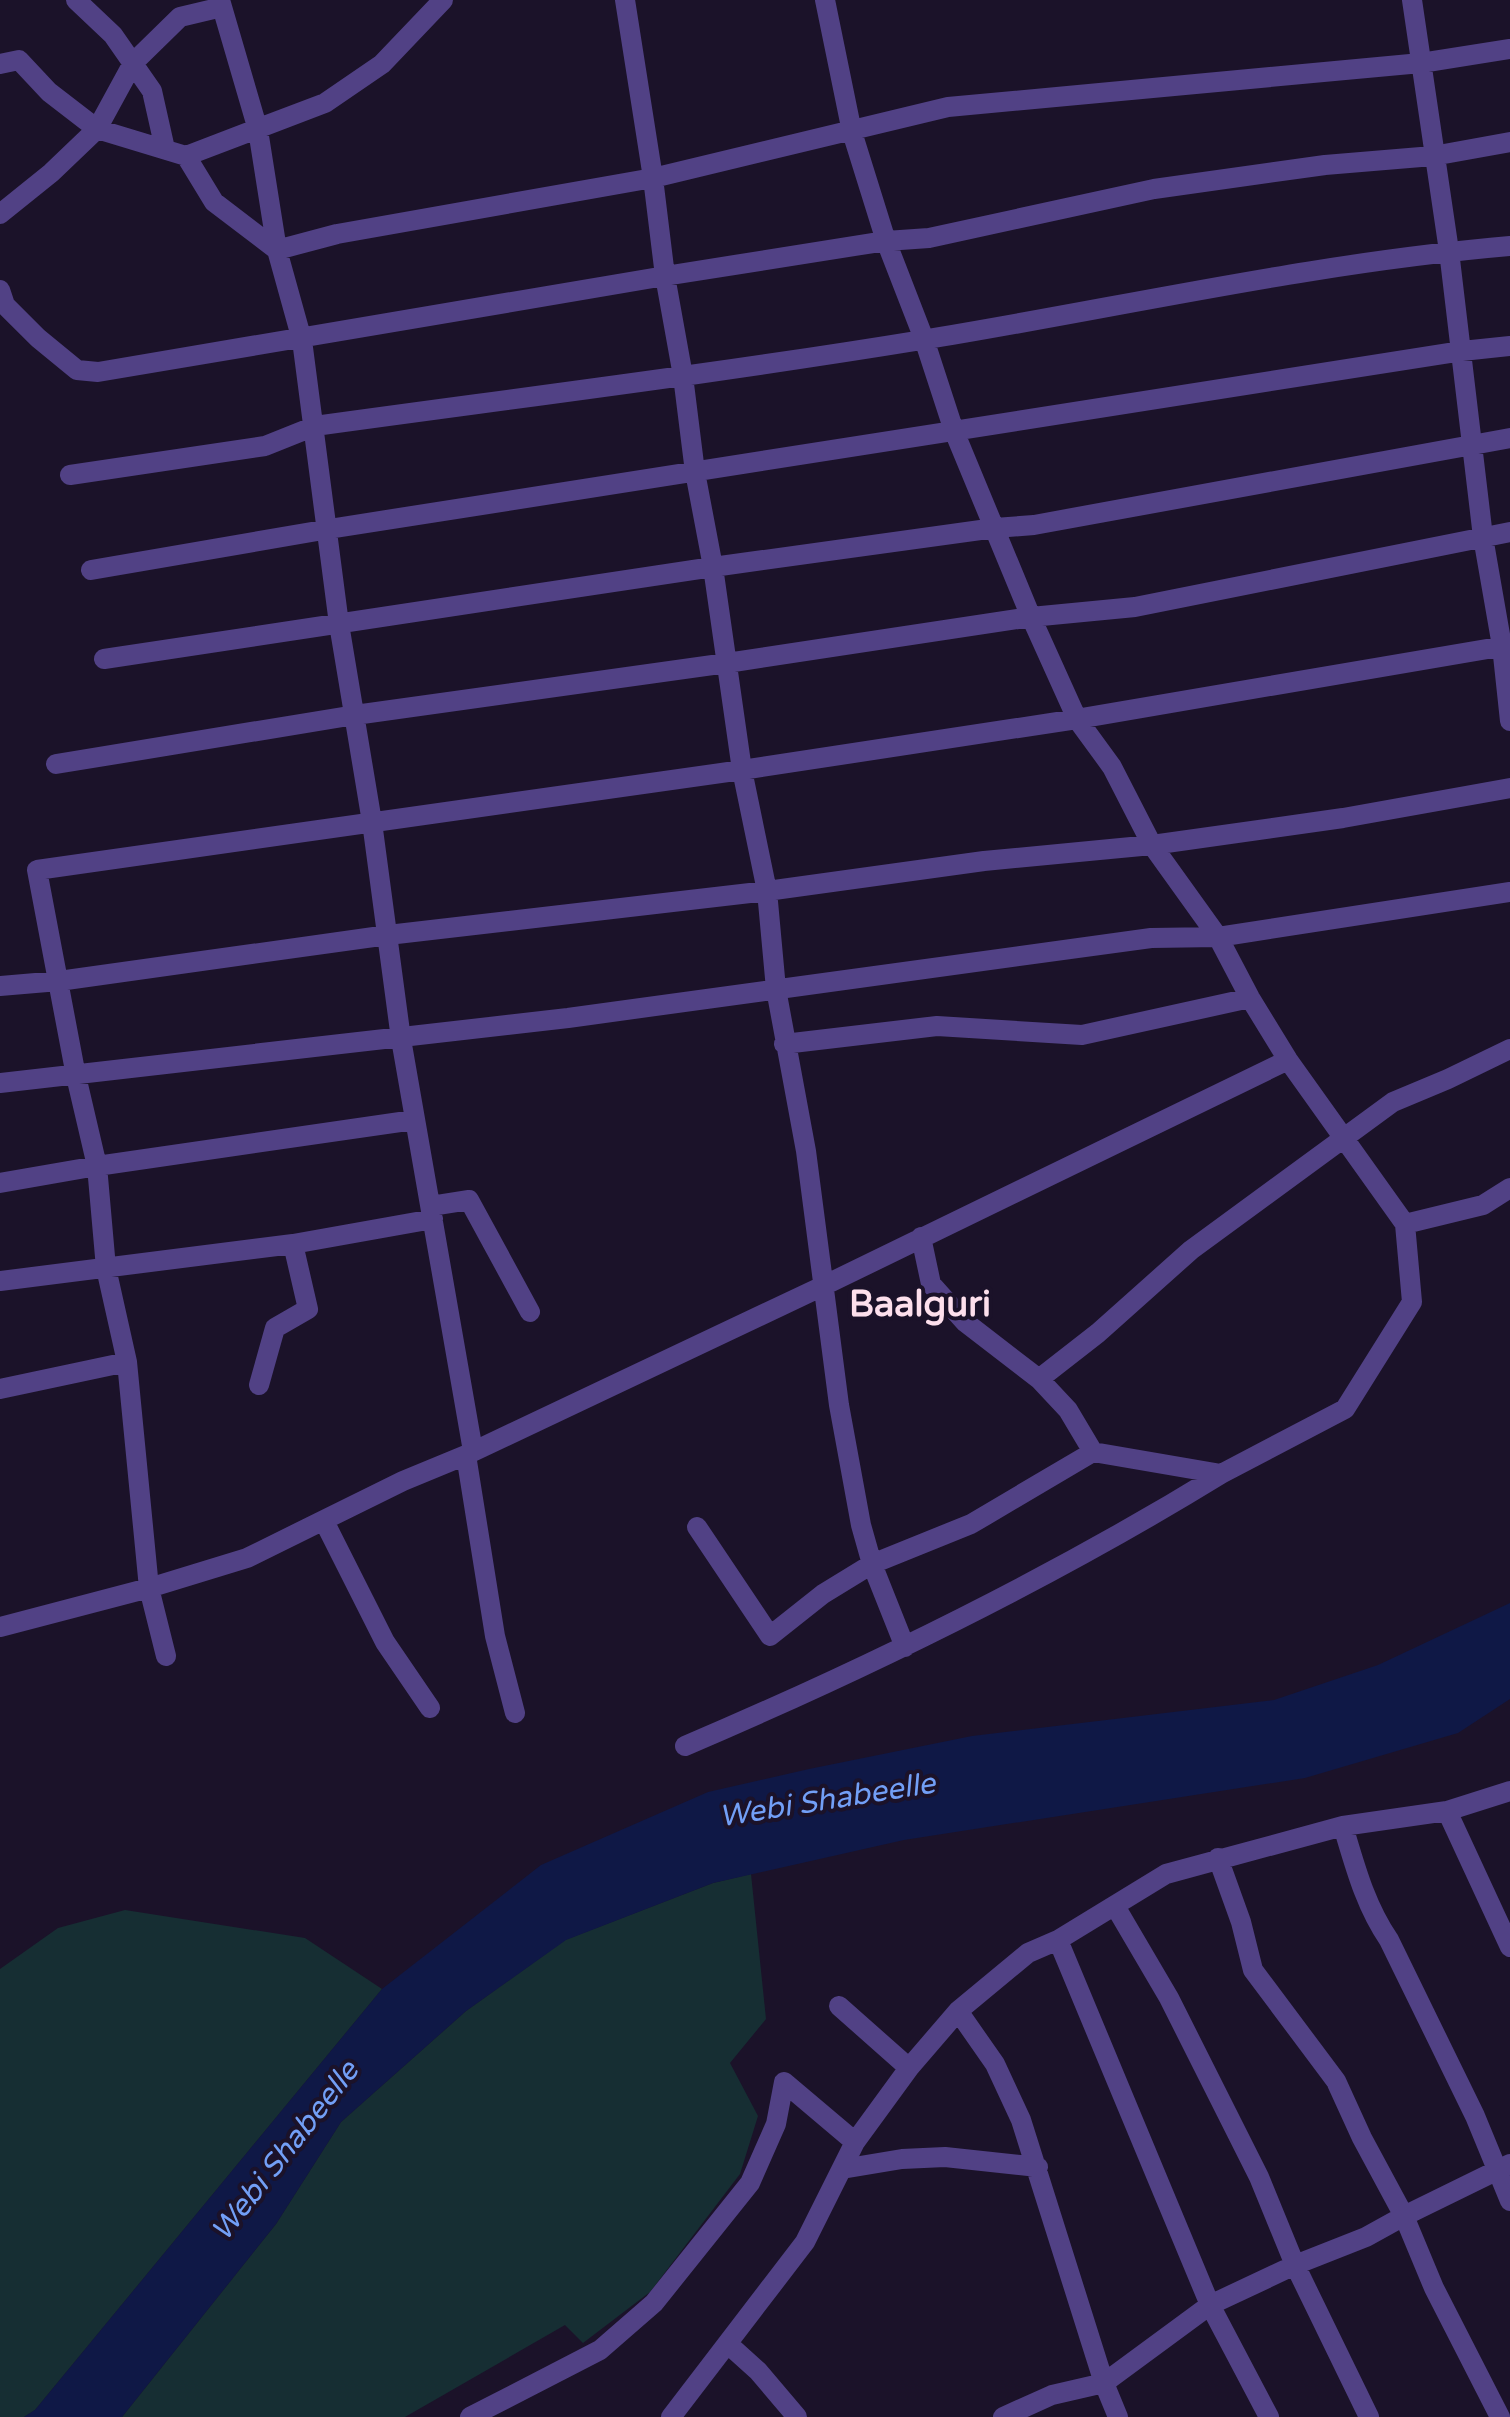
<svg xmlns="http://www.w3.org/2000/svg" width="1510" height="2417" font-family="'Varela Round',sans-serif">
<style>
.green{fill:#162e33}
.water{fill:#0f1846}
.lines{fill:none;stroke-linecap:round;stroke-linejoin:round}
.minor{stroke:#514185;stroke-width:20}
.labels{text-anchor:middle;dominant-baseline:central;stroke-width:8;stroke-linejoin:round;paint-order:stroke}
.water-label{font-size:30px;font-style:italic;fill:#729ff6;stroke:#1b1229}
.district-label{font-size:36px;font-weight:bold;fill:#fddfec;stroke:#1b1229}
</style>
<rect width="100%" height="100%" fill="#1b1229"/>
<!-- green -->
<path class="green" d="M 751,1874 L 766,2019 L 730,2063 L 758,2116 L 740,2174 L 650,2292 L 583,2343 L 565,2325 L 405,2417 L 122,2417 L 276,2224 L 341,2122 L 466,2011 L 565,1940 L 713,1883 Z
M 125,1910 L 305,1938 L 382,1989 L 35,2410 L 24,2417 L 0,2417 L 0,1969 L 58,1928 Z"/>
<!-- water -->
<path class="water" d="M 1510,1603 L 1510,1699 L 1458,1733 L 1305,1778 L 904,1840 L 713,1883 L 566,1940 L 466,2011 L 341,2122 L 276,2224 L 122,2417 L 24,2417 L 35,2410 L 382,1989 L 541,1865 L 708,1792 L 809,1769 L 972,1736 L 1274,1700 L 1378,1665 Z"/>
<g class="lines">
<!-- minor -->
<path class="minor" d="M 76,0 L 113,35 L 152,91 L 165,149
M 220,0 L 258,130 L 277,250 L 302,340 L 339,624 L 372,822 L 401,1039 L 473,1451
M 625,0 L 653,178 L 665,276 L 683,376 L 695,472 L 713,567 L 742,770 L 767,891 L 776,989 L 806,1151 L 839,1405 L 861,1525 L 872,1564 L 905,1647
M 1412,0 L 1449,251 L 1483,537 L 1502,646 L 1510,721
M 0,64 L 19,60 L 49,92 L 97,129 L 186,156 L 214,202 L 277,250 L 337,234 L 653,178 L 948,107 L 1421,63 L 1510,49
M 186,156 L 325,103 L 382,64 L 443,0
M 0,214 L 51,173 L 97,129 L 133,63 L 180,17 L 222,7
M 0,290 L 5,305 L 38,338 L 77,370 L 98,372 L 665,276 L 886,241 L 929,238 L 1154,189 L 1325,165 L 1433,156 L 1510,142
M 70,475 L 265,446 L 315,426 C 518,398 720,373 922,340 C 1118,308 1312,263 1510,246
M 91,570 L 329,529 L 1462,351 L 1510,346
M 104,659 L 713,567 L 995,528 L 1034,525 L 1510,438
M 56,764 L 355,715 L 727,663 L 1031,617 L 1135,607 L 1510,532
M 0,986 L 59,981 L 388,935 L 767,891 L 984,861 L 1152,845 L 1343,818 L 1510,788
M 784,1044 L 937,1026 L 1082,1035 L 1250,998
M 0,1083 L 568,1018 L 1151,938 L 1218,937 L 1510,892
M 0,1183 L 97,1166 L 414,1120
M 431,1206 L 469,1200 L 530,1312
M 1405,1224 L 1483,1205 L 1510,1188
M 921,1237 L 931,1284 L 965,1322 L 1039,1379 L 1068,1410 L 1093,1452
M 0,1281 L 293,1244 L 433,1219
M 1039,1379 L 1098,1333 L 1191,1250 L 1393,1102 L 1448,1079 L 1510,1049
M 259,1385 L 275,1328 L 308,1309 L 293,1244
M 0,1389 L 127,1362
M 466,1455 L 495,1636 L 515,1713
M 324,1521 L 385,1642 L 430,1708
M 697,1527 L 770,1636 L 823,1594 L 872,1564 L 971,1524 L 1093,1452 L 1221,1474 L 1345,1409 L 1412,1302 L 1405,1224 L 1288,1060 L 1250,998 L 1218,937 L 1152,845 L 1112,767 L 1077,719 L 1031,617 L 954,431 L 924,339 L 886,241 L 852,132 L 825,0
M 0,1627 L 149,1588 L 247,1558 L 403,1481 L 466,1455 L 823,1286 L 1288,1060
M 166,1656 L 149,1588 L 127,1362 L 106,1268 L 97,1166 L 76,1076 L 37,870 L 742,770 L 1077,719 L 1510,645
M 685,1746 C 870,1667 1050,1579 1221,1474
M 1447,1811 L 1510,1947
M 1343,1826 C 1355,1866 1365,1905 1389,1940 L 1475,2116 L 1510,2201
M 1218,1858 L 1241,1922 L 1253,1970 L 1336,2081 L 1362,2138 L 1404,2216 L 1434,2288 L 1500,2417
M 1115,1906 L 1169,1998 L 1259,2177 L 1295,2265 L 1369,2417
M 1058,1940 L 1210,2305 L 1269,2417
M 839,2006 L 909,2068
M 958,2011 L 995,2064 L 1021,2120 L 1104,2383 L 1118,2417
M 842,2169 L 902,2159 L 945,2157 L 1038,2167
M 728,2344 L 758,2371 L 797,2417
M 470,2417 L 600,2350 L 654,2303 L 750,2183 L 776,2124 L 784,2082 L 855,2142
M 671,2417 L 805,2242 L 855,2142 L 909,2068 L 958,2011 L 1028,1953 L 1058,1940 L 1166,1874 L 1343,1826 L 1447,1811 L 1510,1791
M 1003,2417 L 1052,2395 L 1104,2383 L 1210,2305 L 1295,2265 L 1366,2237 L 1404,2216 L 1510,2164"/>
</g>
<g class="labels">
<!-- water labels -->
<g class="water-label">
<text transform="translate(827 1800) rotate(-9)">Webi Shabeelle</text>
<text transform="translate(285 2151) rotate(-52)">Webi Shabeelle</text>
</g>
<!-- district labels -->
<g class="district-label">
<text x="920" y="1304">Baalguri</text>
</g>
</g>
</svg>
